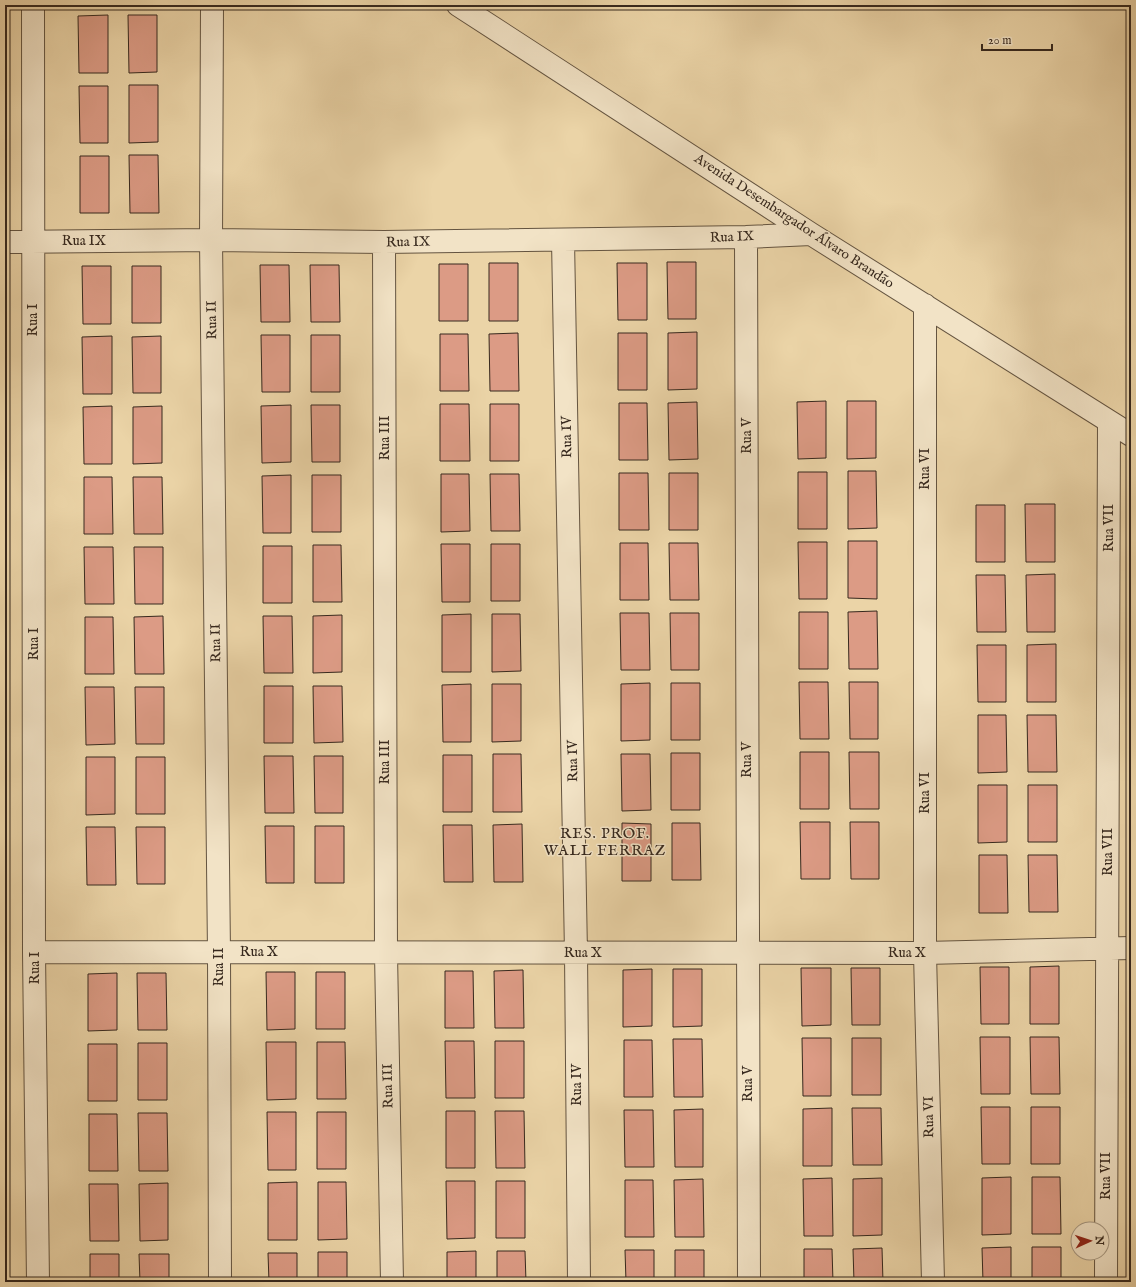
<svg xmlns="http://www.w3.org/2000/svg" width="1136" height="1287" font-family="'IM FELL English',serif">
<style>
.building{fill:#dc9b85;stroke:#37291e}
.lines{fill:none;stroke-linecap:round;stroke-linejoin:round}
.minor-casing{stroke:#645440;stroke-width:24}
.minor{stroke:#f2e3c6;stroke-width:22}
.labels{text-anchor:middle;dominant-baseline:central;stroke-width:3;stroke-linejoin:round;paint-order:stroke}
.street-label{font-size:14px;fill:#37291e;stroke:#f2e3c6}
.neighbourhood-label{font-size:15px;letter-spacing:1px;fill:#37291e;stroke:#f2e3c6}
</style>
<rect width="100%" height="100%" fill="#ebd4a7"/>
<filter id="stains"><feTurbulence type="fractalNoise" baseFrequency=".005" numOctaves="4"/><feColorMatrix values="0 0 0 0 .2 0 0 0 0 .09 0 0 0 0 .02 0 0 0 .5 -.17"/></filter>
<radialGradient id="worn" r=".72"><stop offset=".6" stop-color="#630" stop-opacity="0"/><stop offset="1" stop-color="#630" stop-opacity=".3"/></radialGradient>
<!-- building -->
<path class="building" d="M 108,15 L 108,73 L 79,73 L 78,16 Z
M 128,15 L 157,15 L 157,72 L 129,73 Z
M 129,85 L 158,85 L 158,142 L 129,143 Z
M 79,86 L 108,86 L 108,143 L 80,143 Z
M 129,155 L 158,155 L 159,213 L 130,213 Z
M 80,156 L 109,156 L 109,213 L 80,213 Z
M 667,262 L 696,262 L 696,319 L 668,319 Z
M 489,263 L 518,263 L 518,321 L 489,321 Z
M 617,263 L 647,263 L 647,320 L 618,320 Z
M 439,264 L 468,264 L 468,321 L 439,321 Z
M 260,265 L 289,265 L 290,322 L 261,322 Z
M 310,265 L 339,265 L 340,322 L 311,322 Z
M 82,266 L 111,266 L 111,324 L 83,324 Z
M 132,266 L 161,266 L 161,323 L 132,323 Z
M 697,332 L 697,389 L 668,390 L 668,333 Z
M 518,333 L 519,391 L 490,391 L 489,334 Z
M 618,333 L 647,333 L 647,390 L 618,390 Z
M 440,334 L 468,334 L 469,391 L 440,391 Z
M 261,335 L 290,335 L 290,392 L 262,392 Z
M 311,335 L 340,335 L 340,392 L 311,392 Z
M 112,336 L 112,394 L 83,394 L 82,337 Z
M 161,336 L 161,393 L 133,393 L 132,337 Z
M 826,401 L 826,458 L 798,459 L 797,402 Z
M 847,401 L 876,401 L 876,458 L 847,459 Z
M 697,402 L 698,459 L 669,460 L 668,403 Z
M 619,403 L 647,403 L 648,460 L 619,460 Z
M 440,404 L 469,404 L 470,461 L 440,461 Z
M 490,404 L 519,404 L 519,461 L 490,461 Z
M 291,405 L 291,462 L 262,463 L 261,406 Z
M 311,405 L 340,405 L 340,462 L 312,462 Z
M 112,406 L 112,464 L 84,464 L 83,407 Z
M 162,406 L 162,463 L 133,464 L 133,407 Z
M 848,471 L 876,471 L 877,528 L 848,529 Z
M 798,472 L 827,472 L 827,529 L 798,529 Z
M 619,473 L 648,473 L 649,530 L 619,530 Z
M 669,473 L 698,473 L 698,530 L 669,530 Z
M 441,474 L 469,474 L 470,531 L 441,532 Z
M 490,474 L 519,474 L 520,531 L 491,531 Z
M 291,475 L 291,533 L 263,533 L 262,476 Z
M 312,475 L 341,475 L 341,532 L 312,532 Z
M 84,477 L 112,477 L 113,534 L 84,534 Z
M 133,477 L 162,477 L 163,534 L 134,534 Z
M 1025,504 L 1055,504 L 1055,562 L 1026,562 Z
M 976,505 L 1005,505 L 1005,562 L 976,562 Z
M 848,541 L 877,541 L 877,599 L 848,598 Z
M 798,542 L 827,542 L 827,599 L 799,599 Z
M 620,543 L 648,543 L 649,600 L 620,600 Z
M 669,543 L 698,543 L 699,600 L 670,600 Z
M 441,544 L 470,544 L 470,602 L 442,602 Z
M 491,544 L 520,544 L 520,601 L 491,601 Z
M 313,545 L 341,545 L 342,602 L 313,602 Z
M 263,546 L 292,546 L 292,603 L 263,603 Z
M 84,547 L 113,547 L 114,604 L 85,604 Z
M 134,547 L 163,547 L 163,604 L 135,604 Z
M 1055,574 L 1055,632 L 1027,632 L 1026,575 Z
M 976,575 L 1005,575 L 1006,632 L 977,632 Z
M 877,611 L 878,669 L 849,669 L 848,612 Z
M 799,612 L 828,612 L 828,669 L 799,669 Z
M 620,613 L 649,613 L 650,670 L 621,670 Z
M 670,613 L 699,613 L 699,670 L 671,670 Z
M 471,614 L 471,672 L 442,672 L 442,615 Z
M 492,614 L 520,614 L 521,671 L 492,672 Z
M 342,615 L 342,672 L 313,673 L 313,616 Z
M 163,616 L 164,674 L 135,674 L 134,617 Z
M 263,616 L 292,616 L 293,673 L 264,673 Z
M 85,617 L 113,617 L 114,674 L 85,674 Z
M 1056,644 L 1056,702 L 1027,702 L 1027,645 Z
M 977,645 L 1006,645 L 1006,702 L 978,702 Z
M 799,682 L 828,682 L 829,739 L 800,739 Z
M 849,682 L 878,682 L 878,739 L 850,739 Z
M 650,683 L 650,740 L 621,741 L 621,684 Z
M 671,683 L 700,683 L 700,740 L 671,740 Z
M 471,684 L 471,742 L 443,742 L 442,685 Z
M 492,684 L 521,684 L 521,741 L 492,742 Z
M 264,686 L 293,686 L 293,743 L 264,743 Z
M 313,686 L 342,686 L 343,742 L 314,743 Z
M 85,687 L 114,687 L 115,744 L 86,745 Z
M 135,687 L 164,687 L 164,744 L 136,744 Z
M 978,715 L 1006,715 L 1007,772 L 978,773 Z
M 1027,715 L 1056,715 L 1057,772 L 1028,772 Z
M 800,752 L 829,752 L 829,809 L 800,809 Z
M 849,752 L 879,752 L 879,809 L 850,809 Z
M 671,753 L 700,753 L 700,810 L 671,810 Z
M 493,754 L 521,754 L 522,812 L 493,812 Z
M 621,754 L 650,754 L 651,810 L 622,811 Z
M 443,755 L 472,755 L 472,812 L 443,812 Z
M 264,756 L 293,756 L 294,813 L 265,813 Z
M 314,756 L 343,756 L 343,813 L 315,813 Z
M 86,757 L 115,757 L 115,814 L 86,815 Z
M 136,757 L 165,757 L 165,814 L 136,814 Z
M 978,785 L 1007,785 L 1007,842 L 978,843 Z
M 1028,785 L 1057,785 L 1057,842 L 1028,842 Z
M 800,822 L 830,822 L 830,879 L 801,879 Z
M 850,822 L 879,822 L 879,879 L 851,879 Z
M 622,823 L 651,824 L 651,881 L 622,881 Z
M 672,823 L 700,823 L 701,880 L 672,880 Z
M 522,824 L 523,882 L 494,882 L 493,825 Z
M 443,825 L 472,825 L 473,882 L 444,882 Z
M 265,826 L 294,826 L 294,883 L 266,883 Z
M 315,826 L 344,826 L 344,883 L 315,883 Z
M 86,827 L 115,827 L 116,885 L 87,885 Z
M 136,827 L 165,827 L 165,884 L 137,884 Z
M 979,855 L 1007,855 L 1008,913 L 979,913 Z
M 1028,855 L 1057,855 L 1058,912 L 1029,912 Z
M 1059,966 L 1059,1024 L 1030,1024 L 1030,967 Z
M 980,967 L 1009,967 L 1009,1024 L 981,1024 Z
M 801,968 L 831,968 L 831,1025 L 802,1026 Z
M 851,968 L 880,968 L 880,1025 L 852,1025 Z
M 652,969 L 652,1026 L 623,1027 L 623,970 Z
M 673,969 L 702,969 L 702,1026 L 673,1027 Z
M 523,970 L 524,1028 L 495,1028 L 494,971 Z
M 445,971 L 473,971 L 474,1028 L 445,1028 Z
M 266,972 L 295,972 L 295,1029 L 267,1030 Z
M 316,972 L 345,972 L 345,1029 L 316,1029 Z
M 117,973 L 117,1030 L 88,1031 L 88,974 Z
M 137,973 L 166,973 L 167,1030 L 138,1030 Z
M 980,1037 L 1010,1037 L 1010,1094 L 981,1094 Z
M 1030,1037 L 1059,1037 L 1060,1094 L 1031,1094 Z
M 802,1038 L 831,1038 L 831,1096 L 803,1096 Z
M 852,1038 L 881,1038 L 881,1095 L 852,1095 Z
M 673,1039 L 702,1039 L 703,1097 L 674,1097 Z
M 624,1040 L 652,1040 L 653,1097 L 624,1097 Z
M 445,1041 L 474,1041 L 475,1098 L 446,1098 Z
M 495,1041 L 524,1041 L 524,1098 L 495,1098 Z
M 266,1042 L 296,1042 L 296,1099 L 267,1100 Z
M 317,1042 L 345,1042 L 346,1099 L 317,1099 Z
M 138,1043 L 167,1043 L 167,1100 L 138,1100 Z
M 88,1044 L 117,1044 L 117,1101 L 88,1101 Z
M 981,1107 L 1010,1107 L 1010,1164 L 982,1164 Z
M 1031,1107 L 1060,1107 L 1060,1164 L 1031,1164 Z
M 832,1108 L 832,1166 L 803,1166 L 803,1109 Z
M 852,1108 L 881,1108 L 882,1165 L 853,1165 Z
M 703,1109 L 703,1167 L 675,1167 L 674,1110 Z
M 624,1110 L 653,1110 L 654,1167 L 625,1167 Z
M 446,1111 L 475,1111 L 475,1168 L 446,1168 Z
M 495,1111 L 524,1111 L 525,1168 L 496,1168 Z
M 267,1112 L 296,1112 L 296,1170 L 268,1170 Z
M 317,1112 L 346,1112 L 346,1169 L 317,1169 Z
M 138,1113 L 167,1113 L 168,1171 L 139,1171 Z
M 89,1114 L 117,1114 L 118,1171 L 89,1171 Z
M 1011,1177 L 1011,1234 L 982,1235 L 982,1178 Z
M 1032,1177 L 1060,1177 L 1061,1234 L 1032,1234 Z
M 832,1178 L 833,1236 L 804,1236 L 803,1179 Z
M 882,1178 L 882,1235 L 853,1236 L 853,1179 Z
M 703,1179 L 704,1237 L 675,1237 L 674,1180 Z
M 625,1180 L 653,1180 L 654,1237 L 625,1237 Z
M 446,1181 L 475,1181 L 475,1238 L 447,1239 Z
M 496,1181 L 525,1181 L 525,1238 L 496,1238 Z
M 297,1182 L 297,1240 L 268,1240 L 268,1183 Z
M 318,1182 L 346,1182 L 347,1239 L 318,1240 Z
M 168,1183 L 168,1240 L 140,1241 L 139,1184 Z
M 89,1184 L 118,1184 L 119,1241 L 90,1241 Z
M 1011,1247 L 1011,1282 L 983,1282 L 982,1248 Z
M 1032,1247 L 1061,1247 L 1061,1282 L 1032,1282 Z
M 882,1248 L 883,1282 L 854,1282 L 853,1249 Z
M 804,1249 L 832,1249 L 833,1282 L 804,1282 Z
M 625,1250 L 654,1250 L 654,1282 L 626,1282 Z
M 675,1250 L 704,1250 L 704,1282 L 675,1282 Z
M 476,1251 L 476,1282 L 447,1282 L 447,1252 Z
M 497,1251 L 525,1251 L 526,1282 L 497,1282 Z
M 318,1252 L 347,1252 L 347,1282 L 318,1282 Z
M 268,1253 L 297,1253 L 297,1282 L 269,1282 Z
M 90,1254 L 119,1254 L 119,1282 L 90,1282 Z
M 139,1254 L 169,1254 L 169,1282 L 140,1282 Z"/>
<g class="lines">
<defs>
<path id="minor" d="M 33,5 L 34,952 L 38,1282
M 212,5 L 211,240 L 219,952 L 220,1282
M 458,5 L 811,234 L 1131,435
M 746,237 L 749,1282
M 563,240 L 576,953 L 579,1282
M 5,242 L 211,240 L 384,242 L 746,237 L 811,234
M 384,242 L 386,953 L 392,1282
M 925,305 L 925,953 L 933,1282
M 34,952 L 925,953 L 1131,948
M 1106,1282 L 1109,422"/>
</defs>
<!-- minor casing -->
<use href="#minor" class="minor-casing"/>
<!-- minor -->
<use href="#minor" class="minor"/>
</g>
<g class="labels">
<!-- street labels -->
<g class="street-label">
<text transform="translate(794 221) rotate(33)">Avenida Desembargador Álvaro Brandão</text>
<text transform="translate(732 237) rotate(-2)">Rua IX</text>
<text x="84" y="241">Rua IX</text>
<text transform="translate(408 242) rotate(-1)">Rua IX</text>
<text transform="translate(33 320) rotate(-90)">Rua I</text>
<text transform="translate(212 320) rotate(-91)">Rua II</text>
<text transform="translate(747 436) rotate(-90)">Rua V</text>
<text transform="translate(567 437) rotate(-91)">Rua IV</text>
<text transform="translate(385 438) rotate(-90)">Rua III</text>
<text transform="translate(925 469) rotate(-90)">Rua VI</text>
<text transform="translate(1109 528) rotate(-90)">Rua VII</text>
<text transform="translate(216 643) rotate(-91)">Rua II</text>
<text transform="translate(34 644) rotate(-90)">Rua I</text>
<text transform="translate(747 760) rotate(-90)">Rua V</text>
<text transform="translate(573 761) rotate(-91)">Rua IV</text>
<text transform="translate(385 762) rotate(-90)">Rua III</text>
<text transform="translate(925 793) rotate(-90)">Rua VI</text>
<text transform="translate(1108 852) rotate(-90)">Rua VII</text>
<text x="259" y="952">Rua X</text>
<text x="583" y="953">Rua X</text>
<text x="907" y="953">Rua X</text>
<text transform="translate(219 967) rotate(-90)">Rua II</text>
<text transform="translate(35 968) rotate(-90)">Rua I</text>
<text transform="translate(748 1084) rotate(-90)">Rua V</text>
<text transform="translate(577 1085) rotate(-90)">Rua IV</text>
<text transform="translate(388 1086) rotate(-91)">Rua III</text>
<text transform="translate(929 1117) rotate(-91)">Rua VI</text>
<text transform="translate(1106 1176) rotate(-90)">Rua VII</text>
</g>
<!-- neighbourhood labels -->
<g class="neighbourhood-label">
<text x="605" y="833">RES. PROF.<tspan x="605" dy="17">WALL FERRAZ</tspan></text>
</g>
</g>
<!-- margin -->
<rect width="1136" height="1287" fill="none" stroke="#ebd4a7" stroke-width="20"/>
<rect x="6" y="6" width="1124" height="1275" fill="none" stroke="#37291e" stroke-width="2"/>
<rect x="10" y="10" width="1116" height="1267" fill="none" stroke="#37291e"/>
<!-- north arrow -->
<g transform="translate(1090 1241) rotate(87)"><circle r="19" fill="#f2e3c6" stroke="#a79983"/>
<path d="M0-3L7 15L0 10L-7 15Z" fill="#8f2418"/>
<text y="-6" font-size="11" font-weight="bold" text-anchor="middle" fill="#37291e">N</text>
</g>
<!-- scale -->
<path d="M982 44v6h70v-6" fill="none" stroke="#37291e" stroke-width="2"/>
<text x="988" y="44" font-size="12" fill="#37291e" stroke="#f2e3c6" stroke-width="3" paint-order="stroke">20 m</text>
<rect width="100%" height="100%" filter="url(#stains)"/>
<rect width="100%" height="100%" fill="url(#worn)"/>
</svg>
